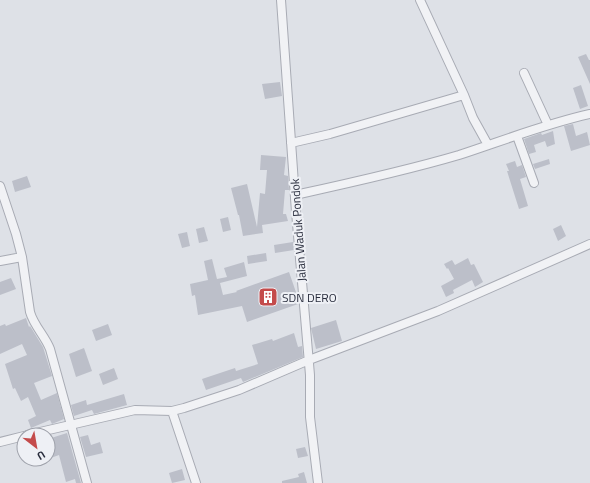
<svg xmlns="http://www.w3.org/2000/svg" width="590" height="483" font-family="'Titillium Web',sans-serif">
<style>
.building{fill:#bcbfc9}
.lines{fill:none;stroke-linecap:round;stroke-linejoin:round}
.minor-casing{stroke:#a8abb4;stroke-width:10}
.minor{stroke:#f1f2f5;stroke-width:8}
.labels{text-anchor:middle;dominant-baseline:central;stroke-width:4;stroke-linejoin:round;paint-order:stroke}
.street-label{font-size:12px;fill:#292d3d;stroke:#eef0f5}
.poi-label{font-size:12px;fill:#292d3d;stroke:#eef0f5;text-anchor:start}
</style>
<rect width="100%" height="100%" fill="#dee1e7"/>
<!-- building -->
<path class="building" d="M 586,54 L 589,60 L 590,60 L 590,84 L 578,57 Z
M 280,82 L 282,96 L 265,99 L 262,84 Z
M 581,85 L 588,106 L 580,109 L 573,88 Z
M 573,124 L 576,136 L 587,132 L 590,145 L 571,151 L 564,126 Z
M 553,131 L 555,144 L 547,147 L 545,141 L 534,145 L 536,152 L 529,154 L 524,139 L 541,133 L 542,135 Z
M 261,155 L 286,157 L 284,175 L 288,176 L 289,190 L 285,190 L 283,214 L 286,214 L 288,221 L 262,225 L 263,233 L 243,236 L 239,215 L 238,215 L 231,188 L 247,184 L 257,227 L 260,193 L 265,194 L 267,170 L 260,170 Z
M 549,159 L 550,164 L 535,169 L 533,164 Z
M 515,161 L 517,167 L 522,165 L 526,177 L 520,179 L 528,206 L 519,209 L 507,171 L 509,171 L 506,164 Z
M 27,176 L 31,187 L 15,192 L 12,181 Z
M 228,217 L 231,230 L 223,232 L 220,219 Z
M 561,225 L 566,236 L 558,241 L 553,229 Z
M 204,227 L 208,241 L 199,243 L 196,229 Z
M 187,232 L 190,246 L 182,248 L 178,234 Z
M 293,242 L 294,250 L 275,253 L 274,245 Z
M 266,253 L 267,261 L 248,264 L 247,256 Z
M 468,258 L 471,265 L 474,264 L 483,282 L 475,287 L 472,280 L 453,290 L 454,293 L 446,297 L 441,286 L 454,279 L 448,268 L 447,269 L 444,264 L 452,260 L 455,265 Z
M 212,259 L 217,279 L 227,277 L 224,268 L 244,262 L 247,276 L 220,283 L 223,295 L 237,292 L 236,291 L 289,272 L 298,298 L 298,304 L 247,322 L 242,306 L 198,315 L 195,295 L 192,296 L 190,284 L 208,280 L 204,261 Z
M 11,278 L 16,289 L 0,295 L 0,282 Z
M 26,318 L 29,327 L 30,326 L 43,347 L 52,376 L 34,383 L 41,400 L 57,393 L 64,419 L 52,424 L 50,420 L 31,428 L 28,420 L 36,416 L 28,397 L 21,401 L 15,388 L 13,389 L 5,364 L 27,355 L 22,344 L 0,354 L 0,326 L 5,324 L 6,326 Z
M 336,320 L 342,341 L 316,349 L 311,328 Z
M 108,324 L 112,335 L 96,341 L 92,330 Z
M 294,333 L 298,347 L 302,346 L 303,357 L 243,382 L 241,378 L 206,390 L 202,379 L 235,368 L 236,371 L 258,364 L 252,345 L 272,339 L 273,341 Z
M 84,348 L 92,371 L 76,377 L 69,354 Z
M 114,368 L 118,379 L 103,385 L 99,374 Z
M 124,394 L 127,405 L 94,414 L 92,410 L 74,416 L 71,405 L 86,400 L 87,405 Z
M 67,433 L 81,483 L 76,483 L 75,479 L 66,482 L 59,455 L 48,459 L 48,439 Z
M 88,435 L 91,445 L 100,442 L 103,453 L 86,457 L 80,437 Z
M 305,447 L 308,456 L 298,458 L 296,449 Z
M 182,469 L 185,480 L 172,483 L 169,473 Z
M 304,472 L 307,483 L 282,483 L 282,481 L 299,477 L 298,474 Z"/>
<g class="lines">
<defs>
<path id="minor" d="M 281,0 L 296,212 L 310,375 L 310,417 L 318,483
M 420,0 L 464,95 L 473,118 L 488,145
M 524,73 L 548,125
M 517,136 L 534,183
M 291,143 L 330,134 L 464,95
M 0,186 L 16,234 L 22,257 L 30,312 C 34,326 45,336 50,349 L 87,483
M 295,195 C 350,183 405,171 459,155 C 502,141 545,124 590,114
M 0,261 L 22,257
M 172,411 L 196,483
M 27,435 L 135,410 L 172,411 L 184,408 L 239,390 L 309,360 L 438,311 L 590,244
M 0,442 L 24,436"/>
</defs>
<!-- minor casing -->
<use href="#minor" class="minor-casing"/>
<!-- minor -->
<use href="#minor" class="minor"/>
</g>
<!-- icons -->
<defs>
<symbol id="building-square" viewBox="-11 -11 22 22"><rect x="-9" y="-9" width="18" height="18" rx="4" fill="#c44b4b" stroke="#eef0f5"/><path d="M-4-6H4V6H1V3H-1V6H-4ZM-2.5-4.3h1.7v1.8h-1.7ZM.8-4.3h1.7v1.8H.8ZM-2.5-1h1.7V.8h-1.7ZM.8-1h1.7V.8H.8Z" fill="#fff"/></symbol>
</defs>
<g fill-rule="evenodd">
<use href="#building-square" x="257" y="286" width="22" height="22"/>
</g>
<g class="labels">
<!-- street labels -->
<g class="street-label">
<text transform="translate(298 230) rotate(-94)">Jalan Waduk Pondok</text>
</g>
<!-- poi labels -->
<g class="poi-label">
<text x="282" y="297">SDN DERO</text>
</g>
</g>
<!-- north arrow -->
<g transform="translate(36 447) rotate(149)"><circle r="19" fill="#eef0f5" stroke="#9fa2ab"/>
<path d="M0-3L7 15L0 10L-7 15Z" fill="#c44b4b"/>
<text y="-6" font-size="11" font-weight="bold" text-anchor="middle" fill="#292d3d">U</text>
</g>
</svg>
